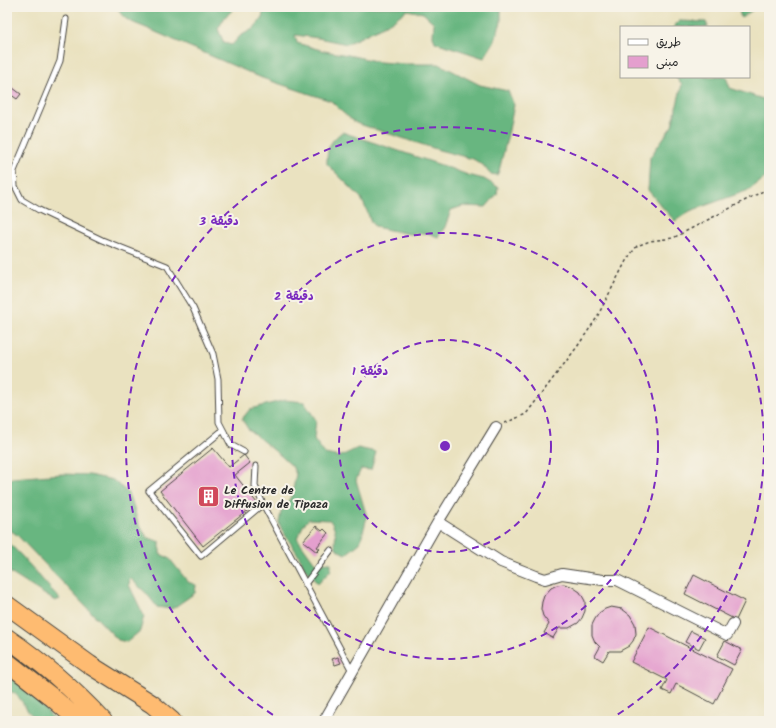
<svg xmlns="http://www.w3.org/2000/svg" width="776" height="728" font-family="Kalam,'Playpen Sans Arabic',sans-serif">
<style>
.forest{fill:#68b680;stroke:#4a7056}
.building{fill:#e49fce}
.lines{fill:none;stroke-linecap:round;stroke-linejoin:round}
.lane-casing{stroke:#484641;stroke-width:7}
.street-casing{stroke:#484641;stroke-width:12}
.highway-casing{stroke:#484641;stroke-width:20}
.path{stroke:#484641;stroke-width:1.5;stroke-dasharray:3 3;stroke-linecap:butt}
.lane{stroke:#fff;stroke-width:5}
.street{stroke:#fff;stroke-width:10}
.highway{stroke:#febb71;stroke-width:18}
.ring{fill:none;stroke:#7b2cbf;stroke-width:2;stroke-dasharray:7 5}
.labels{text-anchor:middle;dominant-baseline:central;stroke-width:4;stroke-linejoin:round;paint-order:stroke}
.poi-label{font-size:12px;font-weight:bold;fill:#2b2b2b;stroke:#f7f3e8;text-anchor:start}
.centre{fill:#7b2cbf;stroke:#f7f3e8;stroke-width:2}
.ring-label{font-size:12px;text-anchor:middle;font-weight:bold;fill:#7b2cbf;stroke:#f7f3e8;stroke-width:4;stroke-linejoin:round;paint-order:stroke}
</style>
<rect width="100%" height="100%" fill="#f7f3e8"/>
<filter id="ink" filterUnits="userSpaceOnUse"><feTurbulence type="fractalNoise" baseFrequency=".025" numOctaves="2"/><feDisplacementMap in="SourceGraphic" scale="8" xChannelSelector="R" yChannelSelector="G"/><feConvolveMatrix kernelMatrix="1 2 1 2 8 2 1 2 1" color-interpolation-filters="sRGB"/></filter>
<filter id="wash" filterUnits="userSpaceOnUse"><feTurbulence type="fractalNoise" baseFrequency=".012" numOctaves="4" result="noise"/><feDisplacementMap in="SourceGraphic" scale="16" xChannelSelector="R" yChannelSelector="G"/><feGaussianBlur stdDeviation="0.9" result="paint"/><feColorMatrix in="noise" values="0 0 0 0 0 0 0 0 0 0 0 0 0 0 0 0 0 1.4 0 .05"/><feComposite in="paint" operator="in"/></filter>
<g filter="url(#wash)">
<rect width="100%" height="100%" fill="#eae2c0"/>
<!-- forest -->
<path class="forest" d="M 118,7 L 236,7 L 225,17 L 218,29 L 224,43 L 232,45 L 240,36 L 253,29 L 261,20 L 265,7 L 501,7 L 501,22 L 494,42 L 484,58 L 435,42 L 433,36 L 434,23 L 423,13 L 407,10 L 391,22 L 347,44 L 318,38 L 295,35 L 297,43 L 324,51 L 348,55 L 380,62 L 404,64 L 439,64 L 480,85 L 508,91 L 514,105 L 509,130 L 499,171 L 497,175 L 490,174 L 483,165 L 473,159 L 439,150 L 356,123 L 342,112 L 331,101 L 262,78 L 144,27 C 134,23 120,19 118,7 Z
M 738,7 L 757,7 L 741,18 Z
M 679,21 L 706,22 L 708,27 L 673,27 Z
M 675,77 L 726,77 L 730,88 L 769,101 L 769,175 L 749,190 L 690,211 L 675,221 L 662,207 L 648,190 L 650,157 L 672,126 L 682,84 Z
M 342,132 L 444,166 L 468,175 L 484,179 L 498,187 L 497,194 L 486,207 L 463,206 L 451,210 L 445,227 L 438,237 L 428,233 L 409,234 L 375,227 L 371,222 L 367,211 L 361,198 L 327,164 C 327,147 329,143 342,132 Z
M 285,400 L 304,402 L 316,420 L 314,439 L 325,454 L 339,457 L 358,448 L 376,452 L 371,470 L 361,469 L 356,480 L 367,517 L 360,543 L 346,554 C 328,548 339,540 334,528 C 333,525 331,522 330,520 L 309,519 L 304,524 L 297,538 L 315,563 L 331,563 L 331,570 L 318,584 L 305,569 L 299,556 L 282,530 L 279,523 L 281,512 L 292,495 L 296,474 L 292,466 L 281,456 L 248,429 L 242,419 L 250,409 Z
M 63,474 L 89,475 L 113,480 L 127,492 L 133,505 L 138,523 L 147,537 L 160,542 L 160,554 L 169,558 L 188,582 L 196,585 L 195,593 L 172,609 L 157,607 L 147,594 L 130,578 L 129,585 L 144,616 L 140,631 L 127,642 L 118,640 L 17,535 L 7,528 L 7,482 L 12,478 Z
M 7,541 C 26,559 42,580 60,599 L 55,601 L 7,571 Z
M 9,679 L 25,684 L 55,721 L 38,721 C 35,718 31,715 28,711 C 22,703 18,691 7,691 L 7,680 Z"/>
<g id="blocks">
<!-- building -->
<path class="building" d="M 9,85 L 21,94 L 17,99 L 7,92 L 7,87 Z
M 213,448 L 229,467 L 244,455 L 250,463 L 235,475 L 257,503 L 203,546 L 160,491 Z
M 316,526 L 322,531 L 324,529 L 328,533 L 317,547 L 320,549 L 317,552 L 303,541 Z
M 694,575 L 745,601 L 736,620 L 685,594 Z
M 564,584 L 571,586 L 580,592 L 585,601 L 585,611 L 582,618 L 578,623 L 569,628 L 559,628 L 553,638 L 544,633 L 549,624 L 543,616 L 541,609 L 542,602 L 544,596 L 551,588 L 557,585 Z
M 611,607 L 622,609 L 630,615 L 635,624 L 636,634 L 633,641 L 629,646 L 620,651 L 609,651 L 603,661 L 595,656 L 600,647 L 595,642 L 592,635 L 592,625 L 595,619 L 599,613 L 605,609 Z
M 649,627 L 732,669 L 714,704 L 676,684 L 671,694 L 662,690 L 667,680 L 631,662 Z
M 691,631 L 705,638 L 699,649 L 685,642 Z
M 725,641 L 742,650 L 734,665 L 717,656 Z
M 338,657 L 341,663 L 335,665 L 332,659 Z"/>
</g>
</g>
<g filter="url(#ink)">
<use href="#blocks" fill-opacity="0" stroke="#484641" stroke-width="1"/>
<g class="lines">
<defs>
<path id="lane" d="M 66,19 L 60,61 L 14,171 L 15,186 L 22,200 L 39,210 L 102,240 L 167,266 L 193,308 L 213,354 L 218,379 L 219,422 L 231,445 L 244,452
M 223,430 L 149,491 L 201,556 L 263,504
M 256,466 L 255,486 L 263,504 L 352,671
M 305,584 L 331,550"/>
<path id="street" d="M 438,522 L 501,562 L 536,576 L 545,579 L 562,574 L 603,580 L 617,580 L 727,635 L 733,624
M 324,721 L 438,522 L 496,427"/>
<path id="highway" d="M 7,605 L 90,665 L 152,704 L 172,721
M 7,638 C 42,662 74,690 103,721
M 7,662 L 53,698 L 79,721"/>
</defs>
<!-- lane casing -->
<use href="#lane" class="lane-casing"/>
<!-- street casing -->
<use href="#street" class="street-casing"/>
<!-- highway casing -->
<use href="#highway" class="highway-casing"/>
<!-- path -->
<path class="path" d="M 505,423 L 526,414 L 577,347 L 596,319 L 627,259 L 637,246 L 650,241 L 673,238 L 769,188"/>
<!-- lane -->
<use href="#lane" class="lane"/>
<!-- street -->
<use href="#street" class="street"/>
<!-- highway -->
<use href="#highway" class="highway"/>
</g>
</g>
<!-- distance rings -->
<g class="ring">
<circle cx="445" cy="446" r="106"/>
<circle cx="445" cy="446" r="213"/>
<path d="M283 721A319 319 0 1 1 607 721"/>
</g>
<!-- icons -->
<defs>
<symbol id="building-square" viewBox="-11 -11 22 22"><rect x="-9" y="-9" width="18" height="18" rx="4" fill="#d1495b" stroke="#f7f3e8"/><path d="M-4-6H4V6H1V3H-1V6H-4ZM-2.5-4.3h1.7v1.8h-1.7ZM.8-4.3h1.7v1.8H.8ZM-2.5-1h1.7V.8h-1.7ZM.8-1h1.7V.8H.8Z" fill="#fff"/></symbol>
</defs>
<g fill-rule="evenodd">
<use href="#building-square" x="196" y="484" width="25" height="25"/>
</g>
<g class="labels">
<!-- poi labels -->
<g class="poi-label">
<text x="224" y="490">Le Centre de<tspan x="224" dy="14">Diffusion de Tipaza</tspan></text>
</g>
</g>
<circle cx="445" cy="446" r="6" class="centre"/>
<g class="ring-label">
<text x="219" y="225">3 دقيقة</text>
<text x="294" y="300">2 دقيقة</text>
<text x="370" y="375">1 دقيقة</text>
</g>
<!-- margin -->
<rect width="776" height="728" fill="none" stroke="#f7f3e8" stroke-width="24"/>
<!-- legend -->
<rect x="620" y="26" width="130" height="52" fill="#f7f3e8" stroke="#a5a39c"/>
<rect x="628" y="39" width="20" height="6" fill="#ffffff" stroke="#a5a39c"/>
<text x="656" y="46" font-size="12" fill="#2b2b2b">طريق</text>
<rect x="628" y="56" width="20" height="12" fill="#e49fce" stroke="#a5a39c"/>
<text x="656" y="66" font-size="12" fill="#2b2b2b">مبنى</text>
</svg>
